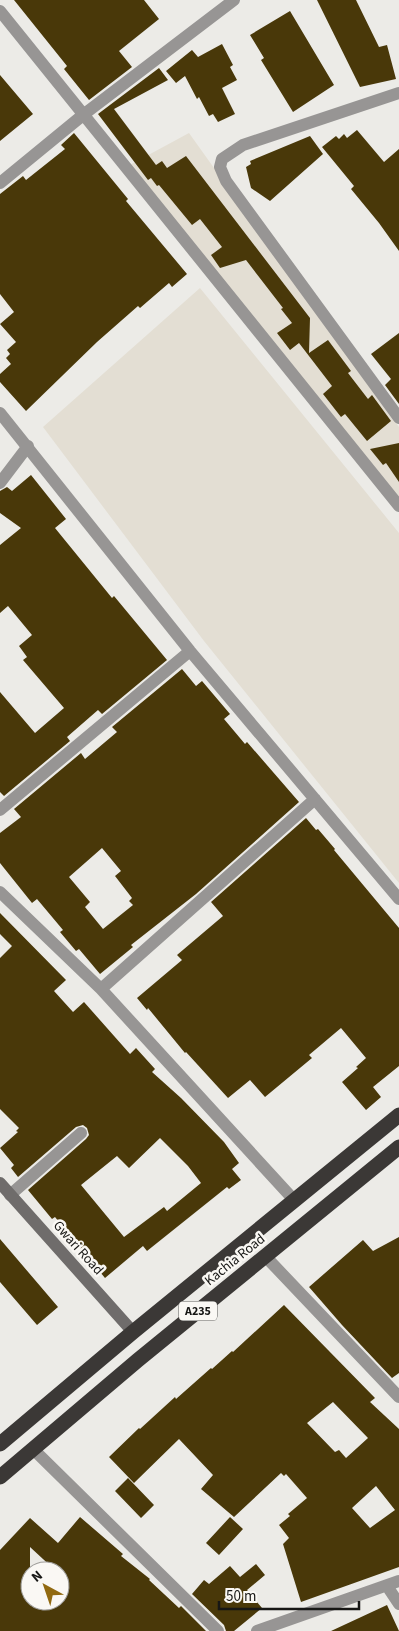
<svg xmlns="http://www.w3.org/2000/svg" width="399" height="1631" font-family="'Source Sans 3',sans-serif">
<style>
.built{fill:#e3ded3}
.building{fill:#493809;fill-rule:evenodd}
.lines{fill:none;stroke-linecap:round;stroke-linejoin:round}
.street{stroke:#979594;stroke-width:12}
.secondary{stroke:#6f6c6b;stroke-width:12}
.highway{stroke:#3b3836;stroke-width:15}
.labels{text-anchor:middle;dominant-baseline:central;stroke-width:5;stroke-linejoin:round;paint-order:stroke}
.shield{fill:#faf8f4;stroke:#5b5a58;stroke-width:1}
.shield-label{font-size:12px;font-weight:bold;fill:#171715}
.street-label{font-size:14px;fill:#171715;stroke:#faf8f4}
</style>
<rect width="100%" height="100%" fill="#ecebe7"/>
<!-- built -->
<path class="built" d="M 189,133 L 399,427 L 399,498 L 128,166 Z
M 200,288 L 399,533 L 399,883 L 204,641 L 43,427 Z"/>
<!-- building -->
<path class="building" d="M 14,0 L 144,0 L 159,19 L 119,51 L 132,67 L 89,100 L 64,69 L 67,66 Z
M 317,0 L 356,0 L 379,47 L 387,45 L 396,79 L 360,87 Z
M 290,11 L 334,85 L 293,112 L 261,60 L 264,58 L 250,35 Z
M 222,44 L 233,65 L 230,67 L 237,80 L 222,88 L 235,114 L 218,122 L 213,114 L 209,116 L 199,97 L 197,99 L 185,76 L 176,83 L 166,71 L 192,50 L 198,57 Z
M 159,68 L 168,80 L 114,109 L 156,165 L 162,161 L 167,168 L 186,156 L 310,318 L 309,353 L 328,340 L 351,371 L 348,373 L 368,399 L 372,395 L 391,421 L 367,441 L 345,414 L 341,417 L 323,394 L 332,386 L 299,343 L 290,350 L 277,333 L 292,323 L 281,309 L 283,308 L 246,260 L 220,268 L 211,255 L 222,247 L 200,219 L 192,225 L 159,185 L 157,186 L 151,178 L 148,180 L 98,114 Z
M 0,75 L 33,114 L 0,141 Z
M 357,130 L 384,162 L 399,149 L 399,251 L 379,223 L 351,189 L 354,186 L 322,147 L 336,136 L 339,139 L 344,134 L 347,138 Z
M 74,133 L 128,199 L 126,201 L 187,274 L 172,287 L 169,283 L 140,308 L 138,306 L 97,342 L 26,411 L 0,382 L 0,374 L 11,364 L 6,358 L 10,354 L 7,350 L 16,342 L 0,324 L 14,312 L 0,294 L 0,194 L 23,176 L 26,180 L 65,149 L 61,145 Z
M 310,136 L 323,154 L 270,201 L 251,188 L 246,167 L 251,164 L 250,161 Z
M 399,333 L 399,404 L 385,385 L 391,379 L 371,354 Z
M 399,443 L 399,482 L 386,463 L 383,465 L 370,449 Z
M 31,475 L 66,519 L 55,528 L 112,598 L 114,596 L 167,660 L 102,714 L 98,710 L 67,737 L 70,741 L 4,796 L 0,792 L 0,692 L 35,733 L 64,708 L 23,660 L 27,657 L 19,646 L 32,635 L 8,606 L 0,613 L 0,545 L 21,528 L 0,513 L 0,491 L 7,487 L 12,491 Z
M 182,669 L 196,686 L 202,681 L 230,714 L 224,719 L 245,744 L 247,742 L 299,802 L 196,894 L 131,945 L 133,947 L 100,974 L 79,949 L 76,951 L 60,932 L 63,930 L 37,899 L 32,903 L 0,863 L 0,833 L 21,817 L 14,809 L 81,753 L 85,759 L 117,732 L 112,727 ZM 102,848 L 121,871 L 115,876 L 132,898 L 129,901 L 133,905 L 103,929 L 85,907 L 90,902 L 69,877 Z
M 306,818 L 316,830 L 318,829 L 335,849 L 334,850 L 399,928 L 399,1066 L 373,1087 L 381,1097 L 366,1110 L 342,1082 L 358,1068 L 356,1067 L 366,1058 L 341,1028 L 309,1055 L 312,1058 L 265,1097 L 250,1080 L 228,1098 L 186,1052 L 185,1053 L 148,1008 L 147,1010 L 137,998 L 182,960 L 177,955 L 223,916 L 211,902 Z
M 0,913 L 66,980 L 54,991 L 73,1012 L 84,1002 L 130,1054 L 136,1048 L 155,1069 L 152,1072 L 181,1098 L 224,1142 L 239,1163 L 232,1169 L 241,1180 L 229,1189 L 227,1187 L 147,1251 L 143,1246 L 105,1278 L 55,1217 L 52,1219 L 28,1190 L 86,1139 L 89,1135 L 87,1128 L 83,1125 L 76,1127 L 18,1177 L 11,1168 L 14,1165 L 0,1148 L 18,1132 L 16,1131 L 19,1128 L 0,1109 L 0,958 L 12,946 L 0,934 ZM 160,1138 L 188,1166 L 201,1183 L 167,1211 L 164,1207 L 124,1237 L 81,1185 L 117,1156 L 129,1168 Z
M 399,1237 L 399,1373 L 392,1378 L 342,1325 L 309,1287 L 363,1240 L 373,1251 Z
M 0,1239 L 58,1307 L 37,1325 L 0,1282 Z
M 284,1305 L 375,1398 L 370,1402 L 399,1429 L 399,1567 L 301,1602 L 283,1544 L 289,1538 L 279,1525 L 290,1516 L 288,1514 L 307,1498 L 286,1474 L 284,1476 L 281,1473 L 234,1517 L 201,1489 L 213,1475 L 179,1439 L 134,1483 L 109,1457 L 139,1428 L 140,1429 L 175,1397 L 176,1399 L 211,1368 L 212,1369 L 232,1351 L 233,1352 ZM 333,1402 L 368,1438 L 346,1458 L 339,1450 L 335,1452 L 307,1423 ZM 376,1486 L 395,1510 L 370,1528 L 352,1508 Z
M 128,1478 L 154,1505 L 141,1518 L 115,1491 Z
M 80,1517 L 123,1554 L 121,1556 L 150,1579 L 149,1580 L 179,1608 L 181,1606 L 206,1631 L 0,1631 L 0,1550 L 30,1518 L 58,1543 ZM 30,1547 L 56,1571 L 60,1571 L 60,1574 L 68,1582 L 60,1590 L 60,1601 L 30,1601 Z
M 230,1517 L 243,1529 L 219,1555 L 206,1543 Z
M 256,1564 L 265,1575 L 247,1590 L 262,1608 L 234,1631 L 226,1631 L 224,1625 L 192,1594 L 204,1580 L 209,1584 L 230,1566 L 240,1577 Z
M 387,1605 L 399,1631 L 331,1631 Z"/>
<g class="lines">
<!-- street -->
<path class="street" d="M 0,11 L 399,506
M 399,93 L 243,145 L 222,159 L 220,167 L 226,181 L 399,418
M 0,183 L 83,115 L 234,0
M 0,413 L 190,651 L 399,899
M 0,483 L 28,446
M 0,810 L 190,651
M 0,892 L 101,989 L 294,1200
M 101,989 L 315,799
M 10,1195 L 81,1133
M 265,1256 L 399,1397
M 33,1449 L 218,1631
M 387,1586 L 399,1604
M 257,1631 L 399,1581"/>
<!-- secondary -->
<path class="secondary" d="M 0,1183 L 133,1332"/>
<!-- highway -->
<path class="highway" d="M 0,1444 L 133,1332 L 399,1115
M 0,1477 L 138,1360 L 399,1147"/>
</g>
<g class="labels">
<!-- shield labels -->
<rect class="shield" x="179" y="1301.5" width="38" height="19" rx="4"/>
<g class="shield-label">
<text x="198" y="1311">A235</text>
</g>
<!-- street labels -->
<g class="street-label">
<text transform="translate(78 1248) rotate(48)">Gwari Road</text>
<text transform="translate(235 1260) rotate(-39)">Kachia Road</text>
</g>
</g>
<!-- north arrow -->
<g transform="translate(45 1586) rotate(320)"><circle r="24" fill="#faf8f4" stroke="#9f9e9b"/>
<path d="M0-4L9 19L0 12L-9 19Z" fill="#916910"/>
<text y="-8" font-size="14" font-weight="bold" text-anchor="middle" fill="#171715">N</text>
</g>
<!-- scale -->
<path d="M219 1601v8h140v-8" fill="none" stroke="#171715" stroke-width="2.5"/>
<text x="226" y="1601" font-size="15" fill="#171715" stroke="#faf8f4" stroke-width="4" paint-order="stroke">50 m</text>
</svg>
